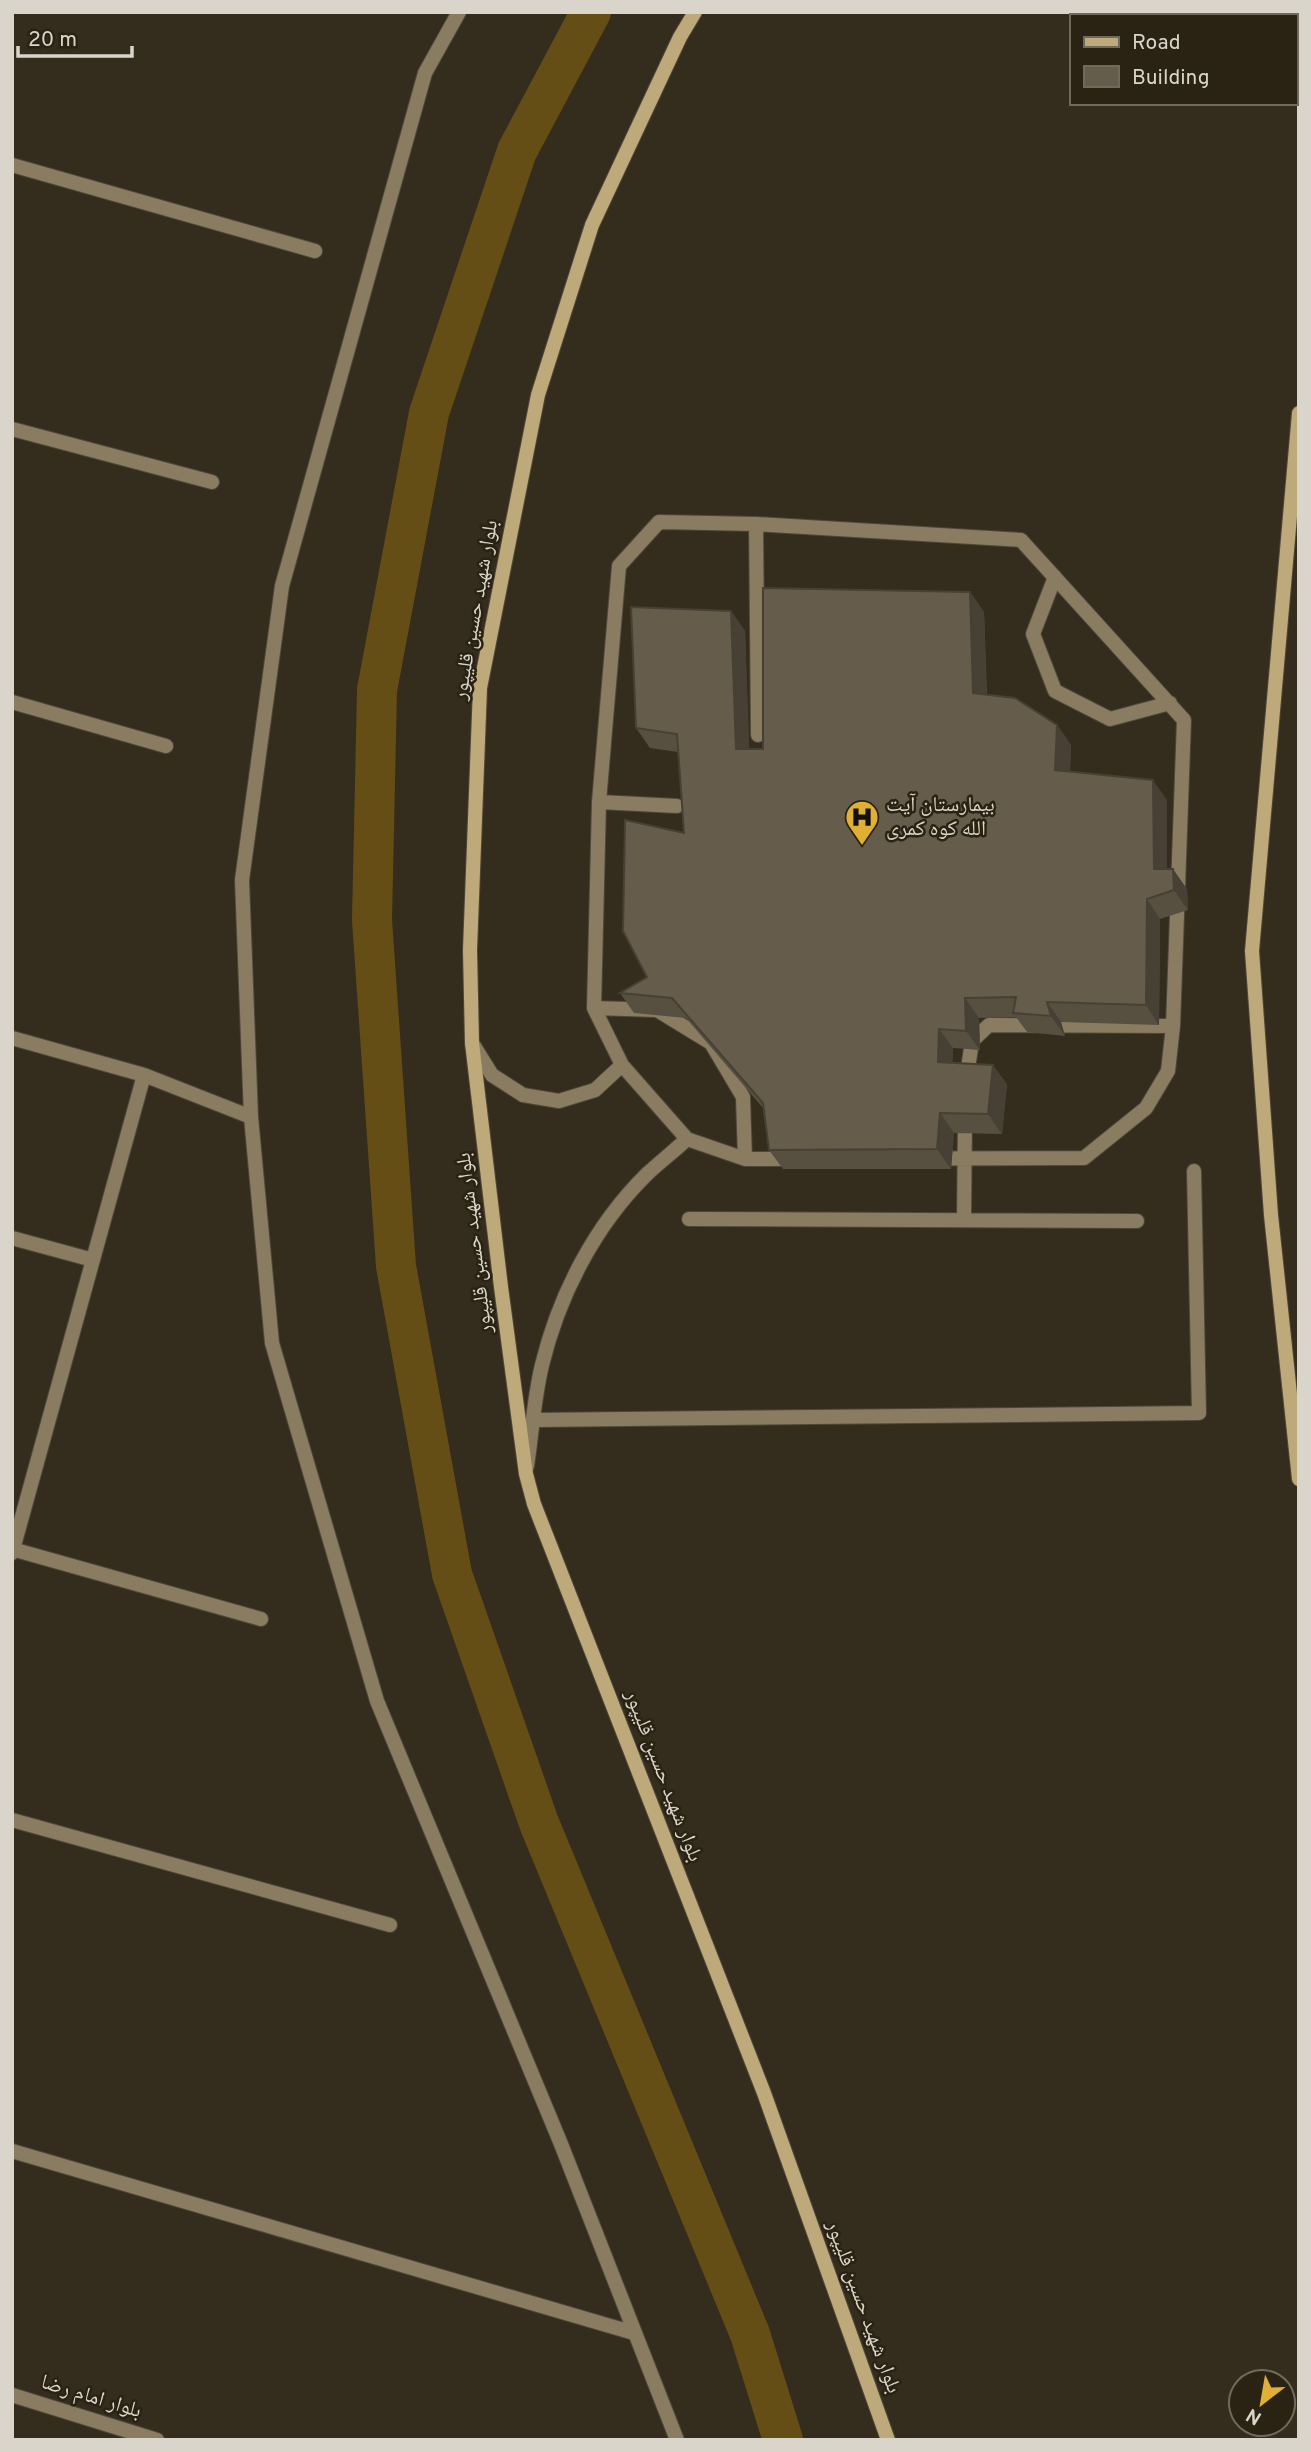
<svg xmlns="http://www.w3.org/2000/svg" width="1311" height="2452" font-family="Overpass,'Noto Naskh Arabic',sans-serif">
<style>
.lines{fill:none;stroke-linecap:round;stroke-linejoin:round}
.canal{stroke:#654e15;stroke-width:40}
.lane-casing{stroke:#4f4839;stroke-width:16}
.street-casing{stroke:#4f4839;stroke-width:16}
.secondary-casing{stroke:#4f4839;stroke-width:16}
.lane{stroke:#8a7c60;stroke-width:14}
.street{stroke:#8a7c60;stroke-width:14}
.secondary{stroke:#bea97a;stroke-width:14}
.wall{fill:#574f40}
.shaded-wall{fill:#474034}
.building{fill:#655c4b;stroke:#474034;stroke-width:2}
.labels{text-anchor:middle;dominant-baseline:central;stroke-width:5;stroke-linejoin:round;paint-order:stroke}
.street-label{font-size:21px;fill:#dad5cb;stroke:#2a2313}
.poi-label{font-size:21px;fill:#dad5cb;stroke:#2a2313;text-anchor:start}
</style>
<rect width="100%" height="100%" fill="#342d1d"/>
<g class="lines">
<!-- canal -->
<path class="canal" d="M 591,12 L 517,151 L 429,413 L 377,690 L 372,920 L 396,1266 L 452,1574 L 539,1823 L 750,2334 L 783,2440"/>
<defs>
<path id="lane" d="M 659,522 L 756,524 L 1021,540 L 1184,720 L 1173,1026 L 1168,1071 L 1146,1108 L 1084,1158 L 745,1159 L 687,1139 L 622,1065 L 594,1008 L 599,802 L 619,566 Z
M 756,524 L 758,735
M 1055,577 L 1033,634 L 1055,691 L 1110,719 L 1170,703
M 599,802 L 677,806
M 594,1008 L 657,1010 L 711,1043 L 743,1097 L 745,1159
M 472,1043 L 492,1075 L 523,1095 L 559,1101 L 595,1090 L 622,1065
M 966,1082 L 972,1041 L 989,1025 L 1173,1026
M 689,1219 L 1137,1221
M 964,1220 L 965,1116
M 534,1420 L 1199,1413 L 1194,1171
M 527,1466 C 532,1433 534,1398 542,1365 C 559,1295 595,1225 647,1174 C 660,1162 674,1151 687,1139"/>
<path id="street" d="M 459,12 L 425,73 L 282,586 L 242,880 L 251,1117 L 272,1343 L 377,1701 L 561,2144 L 677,2440
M 12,165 L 315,251
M 12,429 L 212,482
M 12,702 L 166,746
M 12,1038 L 144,1075
M 12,1238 L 93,1260
M 12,1549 L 261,1619
M 12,1553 L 144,1075 L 251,1117
M 12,1820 L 390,1925
M 12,2151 L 634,2333
M 12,2395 L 157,2440"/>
<path id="secondary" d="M 695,12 L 680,37 L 592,225 L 538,395 L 480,688 L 470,950 L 472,1043 L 501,1287 L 526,1474 L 534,1504 L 764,2093 L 888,2440
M 1299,413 L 1252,951 L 1271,1215 L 1299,1479"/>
</defs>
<!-- lane casing -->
<use href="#lane" class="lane-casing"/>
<!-- street casing -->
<use href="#street" class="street-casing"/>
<!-- secondary casing -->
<use href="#secondary" class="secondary-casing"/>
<!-- lane -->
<use href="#lane" class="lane"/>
<!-- street -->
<use href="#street" class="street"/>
<!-- secondary -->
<use href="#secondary" class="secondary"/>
</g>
<!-- wall -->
<path class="wall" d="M 970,592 L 984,612 L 987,695 L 1057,725 L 1071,745 L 1070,771 L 1167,800 L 1167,869 L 1187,889 L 1188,910 L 1160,919 L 1159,1025 L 1061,1022 L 1065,1036 L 1027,1032 L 1016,1017 L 979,1018 L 980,1050 L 953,1048 L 952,1063 L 1007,1084 L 1002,1134 L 954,1133 L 951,1169 L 783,1169 L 769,1150 L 763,1108 L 686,1018 L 634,1013 L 620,993 L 647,977 L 684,833 L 678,752 L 650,748 L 636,728 L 731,611 L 745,631 L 749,749 L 763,749 Z"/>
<!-- shaded-wall -->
<path class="shaded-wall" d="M 970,592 L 984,612 L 987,713 L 973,693 Z
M 731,611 L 745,631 L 750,768 L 736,749 Z
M 1057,725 L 1071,745 L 1069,789 L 1055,770 Z
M 1153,780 L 1167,800 L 1167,889 L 1154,869 Z
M 1173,869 L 1187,889 L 1188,910 L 1174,890 Z
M 1147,899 L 1160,919 L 1159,1025 L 1146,1005 Z
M 965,998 L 979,1018 L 980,1050 L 966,1031 Z
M 1047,1002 L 1061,1022 L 1065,1036 L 1051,1016 Z
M 939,1029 L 953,1048 L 952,1082 L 938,1062 Z
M 993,1065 L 1007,1084 L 1002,1134 L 988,1114 Z
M 940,1113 L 954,1133 L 951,1169 L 937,1149 Z"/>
<!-- building -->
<path class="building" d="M 763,588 L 970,592 L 973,693 L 1015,698 L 1057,725 L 1055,770 L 1153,780 L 1154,869 L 1173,869 L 1174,890 L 1147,899 L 1146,1005 L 1047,1002 L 1051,1016 L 1013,1013 L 1016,997 L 965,998 L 966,1031 L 939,1029 L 938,1062 L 993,1065 L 988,1114 L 940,1113 L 937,1149 L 769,1150 L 763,1103 L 672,998 L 620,993 L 647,977 L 623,931 L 625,820 L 684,833 L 677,734 L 636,728 L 631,607 L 731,611 L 736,749 L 763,749 Z"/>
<!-- icons -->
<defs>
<symbol id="hospital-pin" viewBox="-11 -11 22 30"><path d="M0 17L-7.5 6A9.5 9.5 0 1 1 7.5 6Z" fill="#e0b034" stroke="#2a2313"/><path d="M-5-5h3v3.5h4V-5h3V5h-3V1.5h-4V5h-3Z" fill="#111"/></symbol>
</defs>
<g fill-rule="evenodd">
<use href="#hospital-pin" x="843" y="798" width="38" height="52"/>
</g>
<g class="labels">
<!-- street labels -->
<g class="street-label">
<text transform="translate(476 610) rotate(-80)">بلوار شهید حسین قلیپور</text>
<text transform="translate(475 1243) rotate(-97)">بلوار شهید حسین قلیپور</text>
<text transform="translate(663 1776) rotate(69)">بلوار شهید حسین قلیپور</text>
<text transform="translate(863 2307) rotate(70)">بلوار شهید حسین قلیپور</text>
<text transform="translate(91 2397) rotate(17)">بلوار امام رضا</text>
</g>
<!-- poi labels -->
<g class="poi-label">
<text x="886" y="805">بیمارستان آیت<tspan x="886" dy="24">الله کوه کمری</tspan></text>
</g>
</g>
<!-- border -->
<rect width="1311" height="2452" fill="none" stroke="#dad5cb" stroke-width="28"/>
<!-- legend -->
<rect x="1070" y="14" width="228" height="91" fill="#2a2313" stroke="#706a5d" stroke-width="2"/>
<rect x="1084" y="37" width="35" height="10" fill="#bea97a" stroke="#706a5d" stroke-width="2"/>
<text x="1132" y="49" font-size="21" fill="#dad5cb">Road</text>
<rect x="1084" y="66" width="35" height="21" fill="#655c4b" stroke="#706a5d" stroke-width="2"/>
<text x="1132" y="84" font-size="21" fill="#dad5cb">Building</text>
<!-- north arrow -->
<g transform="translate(1262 2403) rotate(211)"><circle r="33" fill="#2a2313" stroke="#706a5d" stroke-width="2"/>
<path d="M0-5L12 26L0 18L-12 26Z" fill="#e0b034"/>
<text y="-10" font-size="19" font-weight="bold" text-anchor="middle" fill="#dad5cb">N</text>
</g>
<!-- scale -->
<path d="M18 46v10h114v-10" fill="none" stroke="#dad5cb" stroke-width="3.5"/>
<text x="28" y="46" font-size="21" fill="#dad5cb" stroke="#2a2313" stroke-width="5" paint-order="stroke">20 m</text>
</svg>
